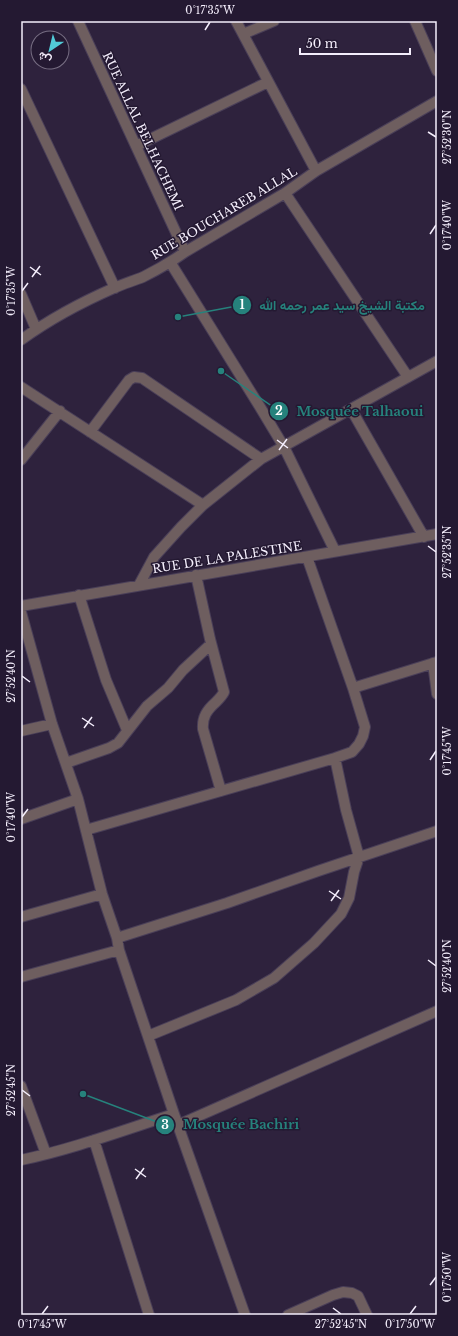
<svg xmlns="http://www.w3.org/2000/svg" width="458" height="1336" font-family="'Libre Baskerville',Vazirmatn,serif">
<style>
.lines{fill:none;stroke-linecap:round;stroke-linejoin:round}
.minor-casing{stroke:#4a3f58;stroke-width:12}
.tertiary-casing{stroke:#4a3f58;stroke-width:12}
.minor{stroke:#6e5e5f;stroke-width:10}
.tertiary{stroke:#6e5e5f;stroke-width:10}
.ticks{fill:none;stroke:#f4eefc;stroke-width:1.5}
.labels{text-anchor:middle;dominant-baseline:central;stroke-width:3;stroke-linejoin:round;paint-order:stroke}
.street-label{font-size:12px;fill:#f4eefc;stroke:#241932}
.leader{fill:none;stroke:#26827c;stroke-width:1.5}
.callout-dot{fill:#26827c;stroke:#241932;stroke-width:1.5}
.mark-label{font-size:12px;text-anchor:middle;font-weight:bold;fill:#fff}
.callout-label{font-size:13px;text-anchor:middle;font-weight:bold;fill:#26827c;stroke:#241932;stroke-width:3;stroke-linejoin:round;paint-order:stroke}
.neatline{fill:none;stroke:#f4eefc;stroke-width:1.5}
.ticks-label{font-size:10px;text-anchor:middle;fill:#f4eefc}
</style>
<rect width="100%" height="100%" fill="#2e223d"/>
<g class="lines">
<defs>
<path id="minor" d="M 78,21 L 185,252
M 236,21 L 316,171
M 243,34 L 274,21
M 21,89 L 115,288
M 136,146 L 268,82
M 285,193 L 408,377
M 170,262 L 260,407 L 284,447 L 335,551
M 21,294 L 36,329
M 21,340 C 50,319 82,302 114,288 C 123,284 133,281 143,277 C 157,270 171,262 185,252 L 285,193 L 316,171 L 437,101
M 21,387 L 203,505
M 351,409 L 424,537
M 90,432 L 129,380 L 134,377 L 142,378 L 261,459
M 21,460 L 60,411
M 196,575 L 210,639 L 224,692 C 222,696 220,698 216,702 C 207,710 202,717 203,729 L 221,791
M 139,585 L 154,557 L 181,527 L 203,505 L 261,459 L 437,361
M 79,595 L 106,680 L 127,730
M 21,606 L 437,534
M 21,612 L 52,724 L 78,799 L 102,894 L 117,938 L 119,950 L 174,1114 L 245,1315
M 433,663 L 437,694
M 353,688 L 437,662
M 21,731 L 52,724
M 66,763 L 109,748 L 118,743 L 147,706 L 168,688 L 183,670 L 211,644
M 21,819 L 78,799
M 86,830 L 335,758 L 352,752 L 359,744 L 363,736 L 365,727 L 353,688 L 307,557
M 21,917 L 102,894
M 117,938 L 227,903 L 318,871 L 437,831
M 21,977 L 119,950
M 148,1036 L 236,1000 L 274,978 L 314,943 L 341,914 L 349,898 L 354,872 L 359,857 L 346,810 L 335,758
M 21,1086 L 46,1154
M 178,1125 L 437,1011
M 94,1140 L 149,1315
M 21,1160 C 73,1149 124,1130 174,1114
M 288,1315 L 333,1295 L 343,1292 L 352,1293 L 358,1296 L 367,1315"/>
<path id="tertiary" d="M 415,21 L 437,71"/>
</defs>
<!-- minor casing -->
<use href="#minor" class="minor-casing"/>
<!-- tertiary casing -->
<use href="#tertiary" class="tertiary-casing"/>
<!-- minor -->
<use href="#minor" class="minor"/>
<!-- tertiary -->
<use href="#tertiary" class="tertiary"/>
</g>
<!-- ticks -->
<path class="ticks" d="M 205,30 L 210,22M 428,132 L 436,137M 430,234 L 436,225M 30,267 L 41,275M 32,277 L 40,266M 22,291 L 28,283M 277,440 L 288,448M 279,450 L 287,439M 428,546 L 436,552M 22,676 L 30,682M 82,718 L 94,726M 84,728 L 92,717M 430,760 L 436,751M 22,817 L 28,809M 329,891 L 341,899M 331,901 L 339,890M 428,960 L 436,966M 22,1090 L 30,1096M 135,1169 L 146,1177M 136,1179 L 144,1168M 430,1285 L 436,1277M 333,1308 L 341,1314M 42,1314 L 48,1306M 410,1314 L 416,1306"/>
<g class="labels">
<!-- street labels -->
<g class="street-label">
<text transform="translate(143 131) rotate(65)">RUE ALLAL BELHACHEMI</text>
<text transform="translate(224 213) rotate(-31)">RUE BOUCHAREB ALLAL</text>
<text transform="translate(227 557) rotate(-9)">RUE DE LA PALESTINE</text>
</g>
</g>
<!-- callouts -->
<path class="leader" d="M178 317L242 305M221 371L279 411M83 1094L165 1125"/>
<g class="callout-dot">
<circle cx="178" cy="317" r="4"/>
<circle cx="221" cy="371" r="4"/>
<circle cx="83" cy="1094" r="4"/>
<circle cx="242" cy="305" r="10"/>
<circle cx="279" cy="411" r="10"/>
<circle cx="165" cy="1125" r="10"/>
</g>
<g class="mark-label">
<text x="242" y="309">1</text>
<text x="279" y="415">2</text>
<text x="165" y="1129">3</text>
</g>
<g class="callout-label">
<text x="342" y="310">مكتبة الشيخ سيد عمر رحمه الله</text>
<text x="360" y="416">Mosquée Talhaoui</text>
<text x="241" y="1129">Mosquée Bachiri</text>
</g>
<!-- border -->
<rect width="458" height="1336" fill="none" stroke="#241932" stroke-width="44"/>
<!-- north arrow -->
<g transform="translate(50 50) rotate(215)"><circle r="19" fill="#241932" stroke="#776e83"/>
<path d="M0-3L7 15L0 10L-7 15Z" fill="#52cbd8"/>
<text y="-6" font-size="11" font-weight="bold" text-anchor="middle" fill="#f4eefc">ش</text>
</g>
<!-- scale -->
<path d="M300 48v6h110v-6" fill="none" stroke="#f4eefc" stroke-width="2"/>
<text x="306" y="48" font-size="12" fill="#f4eefc" stroke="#241932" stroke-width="3" paint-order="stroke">50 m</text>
<rect x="22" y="22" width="414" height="1292" class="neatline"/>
<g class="ticks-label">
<text x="210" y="14">0°17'35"W</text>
<text transform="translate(447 137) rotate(-90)" y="4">27°52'30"N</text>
<text transform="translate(447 225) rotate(-90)" y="4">0°17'40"W</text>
<text transform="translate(11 291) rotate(-90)" y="4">0°17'35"W</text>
<text transform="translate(447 552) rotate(-90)" y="4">27°52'35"N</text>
<text transform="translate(11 676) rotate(-90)" y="4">27°52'40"N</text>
<text transform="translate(447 751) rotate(-90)" y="4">0°17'45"W</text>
<text transform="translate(11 817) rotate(-90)" y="4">0°17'40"W</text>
<text transform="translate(447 966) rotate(-90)" y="4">27°52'40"N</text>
<text transform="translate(11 1090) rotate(-90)" y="4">27°52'45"N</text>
<text transform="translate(447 1277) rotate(-90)" y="4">0°17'50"W</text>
<text x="42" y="1328">0°17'45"W</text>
<text x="341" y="1328">27°52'45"N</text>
<text x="410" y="1328">0°17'50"W</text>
</g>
</svg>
